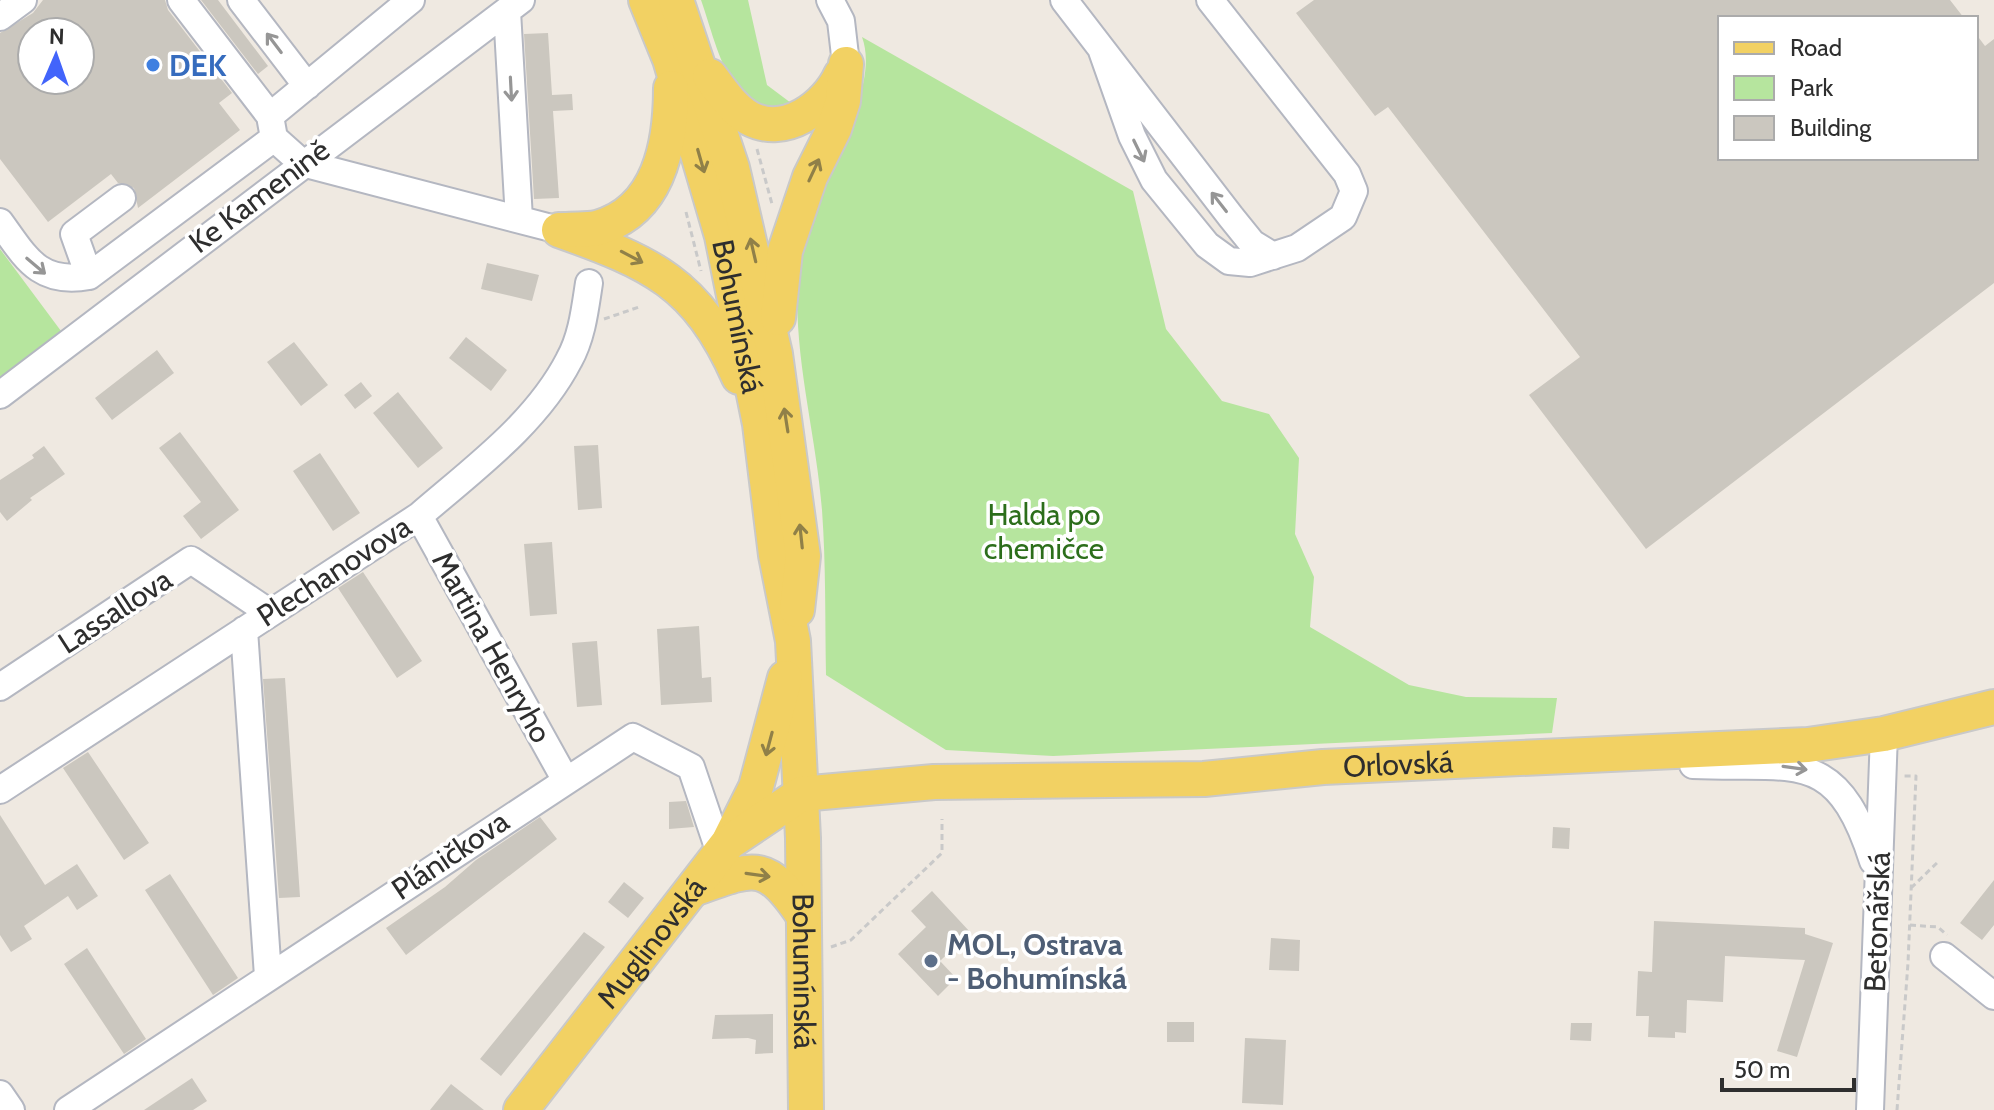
<svg xmlns="http://www.w3.org/2000/svg" width="1994" height="1110" font-family="Cabin,sans-serif">
<style>
.green{fill:#b6e59e}
.building{fill:#cbc7bf;fill-rule:evenodd}
.lines{fill:none;stroke-linecap:round;stroke-linejoin:round}
.minor-casing{stroke:#b4b7c1;stroke-width:30}
.major-casing{stroke:#c9c9c9;stroke-width:38}
.path{stroke:#c9c9c9;stroke-width:3;stroke-dasharray:6 4;stroke-linecap:butt}
.minor{stroke:#fff;stroke-width:26}
.major{stroke:#f2d163;stroke-width:34}
.oneway{stroke:#969696}
.oneway2{stroke:#908048}
.shop-dot{fill:#3f7fe0;stroke:#fff;stroke-width:3}
.service-dot{fill:#5c6f8a;stroke:#fff;stroke-width:3}
.labels{text-anchor:middle;dominant-baseline:central;stroke-width:7;stroke-linejoin:round;paint-order:stroke}
.shop-label{font-size:30px;font-weight:bold;fill:#366cbe;stroke:#fff;text-anchor:start}
.street-label{font-size:30px;fill:#2e2e2e;stroke:#fff}
.park-label{font-size:30px;fill:#2c6e1b;stroke:#fff}
.service-label{font-size:30px;font-weight:bold;fill:#4e5e75;stroke:#fff;text-anchor:start}
</style>
<rect width="100%" height="100%" fill="#efe9e1"/>
<!-- green -->
<path class="green" d="M 701,0 L 748,0 L 767,85 L 795,106 C 729,122 718,47 701,0 Z
M 862,37 L 1133,191 L 1166,329 L 1222,401 L 1269,414 L 1299,458 L 1295,534 L 1314,577 L 1310,627 L 1409,685 L 1466,697 L 1557,698 L 1552,733 L 1053,756 L 946,750 L 826,675 C 825,620 826,565 822,510 C 815,421 786,333 802,244 C 812,187 883,93 862,37 Z
M 0,249 L 61,331 L 0,378 Z"/>
<!-- building -->
<path class="building" d="M 43,0 L 165,0 L 168,10 L 232,93 L 219,103 L 240,130 L 138,208 L 134,188 L 118,183 L 111,174 L 48,222 L 0,159 L 0,33 L 33,13 ZM 32,32 L 80,32 L 80,80 L 32,80 Z
M 201,0 L 218,0 L 268,66 L 258,74 Z
M 1314,0 L 1950,0 L 1964,18 L 1720,18 L 1720,158 L 1976,158 L 1976,34 L 1985,46 L 1994,39 L 1994,283 L 1646,549 L 1529,395 L 1580,357 L 1388,107 L 1375,116 L 1296,13 Z
M 548,33 L 552,95 L 572,94 L 573,110 L 553,111 L 559,198 L 534,199 L 524,34 Z
M 487,263 L 539,275 L 532,301 L 481,289 Z
M 466,337 L 507,370 L 491,391 L 449,358 Z
M 294,342 L 328,385 L 301,406 L 267,362 Z
M 157,350 L 174,373 L 112,420 L 95,398 Z
M 361,382 L 372,396 L 355,409 L 344,395 Z
M 398,392 L 443,448 L 418,468 L 373,413 Z
M 180,432 L 239,510 L 201,539 L 183,516 L 201,502 L 159,448 Z
M 598,445 L 602,508 L 578,510 L 574,446 Z
M 44,446 L 65,474 L 30,498 L 32,500 L 7,521 L 0,512 L 0,480 L 34,458 L 32,455 Z
M 320,453 L 360,513 L 333,531 L 293,471 Z
M 552,542 L 557,614 L 530,616 L 524,544 Z
M 363,572 L 422,661 L 397,678 L 338,588 Z
M 699,626 L 702,678 L 711,677 L 712,702 L 661,705 L 657,629 Z
M 597,641 L 602,705 L 577,707 L 572,643 Z
M 285,678 L 300,897 L 279,898 L 263,679 Z
M 88,752 L 149,843 L 124,860 L 63,768 Z
M 686,801 L 694,827 L 669,829 L 669,802 Z
M 0,815 L 45,885 L 77,864 L 98,896 L 77,910 L 68,896 L 24,926 L 32,939 L 11,952 L 0,935 Z
M 540,817 L 557,839 L 406,955 L 386,928 L 445,887 L 476,860 Z
M 1553,827 L 1570,828 L 1569,849 L 1552,848 Z
M 170,874 L 238,978 L 213,995 L 145,890 Z
M 1994,880 L 1994,925 L 1982,940 L 1960,923 Z
M 624,882 L 644,898 L 628,918 L 608,902 Z
M 932,891 L 970,932 L 940,961 L 956,978 L 938,996 L 898,954 L 926,927 L 911,911 Z
M 1654,921 L 1805,928 L 1805,934 L 1833,943 L 1797,1057 L 1777,1051 L 1805,960 L 1725,956 L 1723,1002 L 1687,1000 L 1686,1033 L 1675,1032 L 1675,1038 L 1648,1037 L 1649,1016 L 1636,1016 L 1638,971 L 1652,972 Z
M 584,932 L 605,947 L 501,1076 L 480,1059 Z
M 1271,938 L 1300,940 L 1299,971 L 1269,970 Z
M 87,948 L 146,1039 L 124,1054 L 64,964 Z
M 773,1014 L 773,1053 L 755,1054 L 756,1040 L 748,1038 L 712,1039 L 715,1015 Z
M 1167,1022 L 1194,1022 L 1194,1042 L 1167,1042 Z
M 1571,1023 L 1592,1023 L 1591,1041 L 1570,1040 Z
M 1245,1038 L 1286,1040 L 1283,1105 L 1242,1103 Z
M 192,1078 L 207,1101 L 193,1110 L 144,1110 Z
M 451,1084 L 484,1110 L 430,1110 Z"/>
<g class="lines">
<defs>
<path id="minor" d="M 181,0 L 270,116
M 241,0 L 307,86
M 411,0 L 270,116 L 274,138 L 302,163 L 559,230
M 830,0 L 841,21 L 846,64
M 1064,0 L 1231,217 L 1252,243 L 1273,256
M 507,11 L 519,219
M 0,17 L 23,0
M 1102,51 L 1132,136 L 1154,180 L 1207,245 L 1229,261 L 1250,263 L 1297,248 L 1343,217 L 1354,191 L 1347,174 L 1210,0
M 0,222 C 26,258 39,285 89,276 L 274,138
M 89,276 L 74,234 L 122,198
M 0,395 L 521,0
M 419,516 L 565,779
M 244,630 L 268,976
M 0,687 L 191,560 L 270,613
M 1693,765 C 1794,770 1836,745 1873,861
M 0,790 L 419,516 C 472,470 536,424 569,360 C 582,337 585,309 589,283
M 1944,956 L 1994,996
M 0,1094 L 11,1110
M 68,1110 L 633,737 L 691,767 L 720,853
M 1870,1110 L 1884,734"/>
<g id="major">
<path id="s1" d="M 646,0 L 670,59 L 722,236 L 760,424 L 776,555 L 793,641 L 803,838 L 806,1110"/>
<path d="M 676,0 L 732,168 L 775,354 L 803,556 L 797,610"/>
<path d="M 710,76 C 721,91 733,109 749,118 C 785,138 827,106 841,75"/>
<path d="M 559,230 C 651,263 697,282 739,377"/>
<path d="M 565,230 C 575,229 587,230 597,228 C 660,211 671,143 671,88"/>
<path d="M 778,318 L 785,251 L 810,177 L 834,129 L 843,101 L 846,64"/>
<path d="M 730,839 L 756,787 L 785,678"/>
<path d="M 696,888 C 755,867 766,860 803,915"/>
<path id="s2" d="M 521,1110 L 728,843 L 801,794 L 934,782 L 1204,779 L 1323,767 L 1808,745 L 1884,734 L 1994,707"/>
</g>
</defs>
<!-- minor casing -->
<use href="#minor" class="minor-casing"/>
<!-- major casing -->
<use href="#major" class="major-casing"/>
<!-- path -->
<path class="path" d="M 757,149 L 772,204
M 686,212 L 701,271
M 604,319 L 639,307
M 1911,888 L 1939,861
M 1910,925 L 1938,927 L 1947,935
M 831,947 L 851,940 L 942,853 L 942,819
M 1897,1110 L 1908,963 L 1916,776 L 1902,776"/>
<!-- minor -->
<use href="#minor" class="minor"/>
<!-- major -->
<use href="#major" class="major"/>
</g>
<!-- one-way arrows -->
<defs><path id="oneway-shaft" d="M-6 0H5M1.5-3L5.5 0L1.5 3" fill="none" stroke-width="1.6" stroke-linecap="round" stroke-linejoin="round" transform="scale(2)"/></defs>
<g class="oneway">
<use href="#oneway-shaft" transform="translate(274 43) rotate(-127)"/>
<use href="#oneway-shaft" transform="translate(511 89) rotate(87)"/>
<use href="#oneway-shaft" transform="translate(1139 151) rotate(64)"/>
<use href="#oneway-shaft" transform="translate(1219 202) rotate(-128)"/>
<use href="#oneway-shaft" transform="translate(36 266) rotate(40)"/>
<use href="#oneway-shaft" transform="translate(1795 768) rotate(8)"/>
</g>
<g class="oneway2">
<use href="#oneway-shaft" transform="translate(701 161) rotate(74)"/>
<use href="#oneway-shaft" transform="translate(814 170) rotate(-65)"/>
<use href="#oneway-shaft" transform="translate(753 250) rotate(-103)"/>
<use href="#oneway-shaft" transform="translate(632 257) rotate(28)"/>
<use href="#oneway-shaft" transform="translate(786 420) rotate(-99)"/>
<use href="#oneway-shaft" transform="translate(801 536) rotate(-96)"/>
<use href="#oneway-shaft" transform="translate(769 744) rotate(105)"/>
<use href="#oneway-shaft" transform="translate(758 875) rotate(8)"/>
</g>
<!-- markers -->
<circle class="shop-dot" cx="153" cy="65" r="8"/>
<circle class="service-dot" cx="931" cy="961" r="8"/>
<g class="labels">
<!-- shop labels -->
<g class="shop-label">
<text x="169" y="65">DEK</text>
</g>
<!-- street labels -->
<g class="street-label">
<text transform="translate(259 196) rotate(-37)">Ke Kamenině</text>
<text stroke="none"><textPath href="#s1" startOffset="330">Bohumínská</textPath></text>
<text transform="translate(334 571) rotate(-33)">Plechanovova</text>
<text transform="translate(115 611) rotate(-33)">Lassallova</text>
<text transform="translate(492 647) rotate(61)">Martina Henryho</text>
<text stroke="none"><textPath href="#s2" startOffset="1024">Orlovská</textPath></text>
<text transform="translate(450 855) rotate(-34)">Pláničkova</text>
<text transform="translate(1877 922) rotate(-88)">Betonářská</text>
<text stroke="none"><textPath href="#s2" startOffset="212">Muglinovská</textPath></text>
<text stroke="none"><textPath href="#s1" startOffset="990">Bohumínská</textPath></text>
</g>
<!-- park labels -->
<g class="park-label">
<text x="1044" y="514">Halda po<tspan x="1044" dy="34">chemičce</tspan></text>
</g>
<!-- service labels -->
<g class="service-label">
<text x="947" y="944">MOL, Ostrava<tspan x="947" dy="34">- Bohumínská</tspan></text>
</g>
</g>
<!-- legend -->
<rect x="1718" y="16" width="260" height="144" fill="#ffffff" stroke="#ababab" stroke-width="2"/>
<rect x="1734" y="42" width="40" height="12" fill="#f2d163" stroke="#ababab" stroke-width="2"/>
<text x="1790" y="56" font-size="24" fill="#2e2e2e">Road</text>
<rect x="1734" y="76" width="40" height="24" fill="#b6e59e" stroke="#ababab" stroke-width="2"/>
<text x="1790" y="96" font-size="24" fill="#2e2e2e">Park</text>
<rect x="1734" y="116" width="40" height="24" fill="#cbc7bf" stroke="#ababab" stroke-width="2"/>
<text x="1790" y="136" font-size="24" fill="#2e2e2e">Building</text>
<!-- north arrow -->
<g transform="translate(56 56) rotate(2)"><circle r="38" fill="#ffffff" stroke="#ababab" stroke-width="2"/>
<path d="M0-6L14 30L0 20L-14 30Z" fill="#4264fb"/>
<text y="-12" font-size="22" font-weight="bold" text-anchor="middle" fill="#2e2e2e">N</text>
</g>
<!-- scale -->
<path d="M1722 1078v12h132v-12" fill="none" stroke="#2e2e2e" stroke-width="4"/>
<text x="1734" y="1078" font-size="24" fill="#2e2e2e" stroke="#ffffff" stroke-width="6" paint-order="stroke">50 m</text>
</svg>
